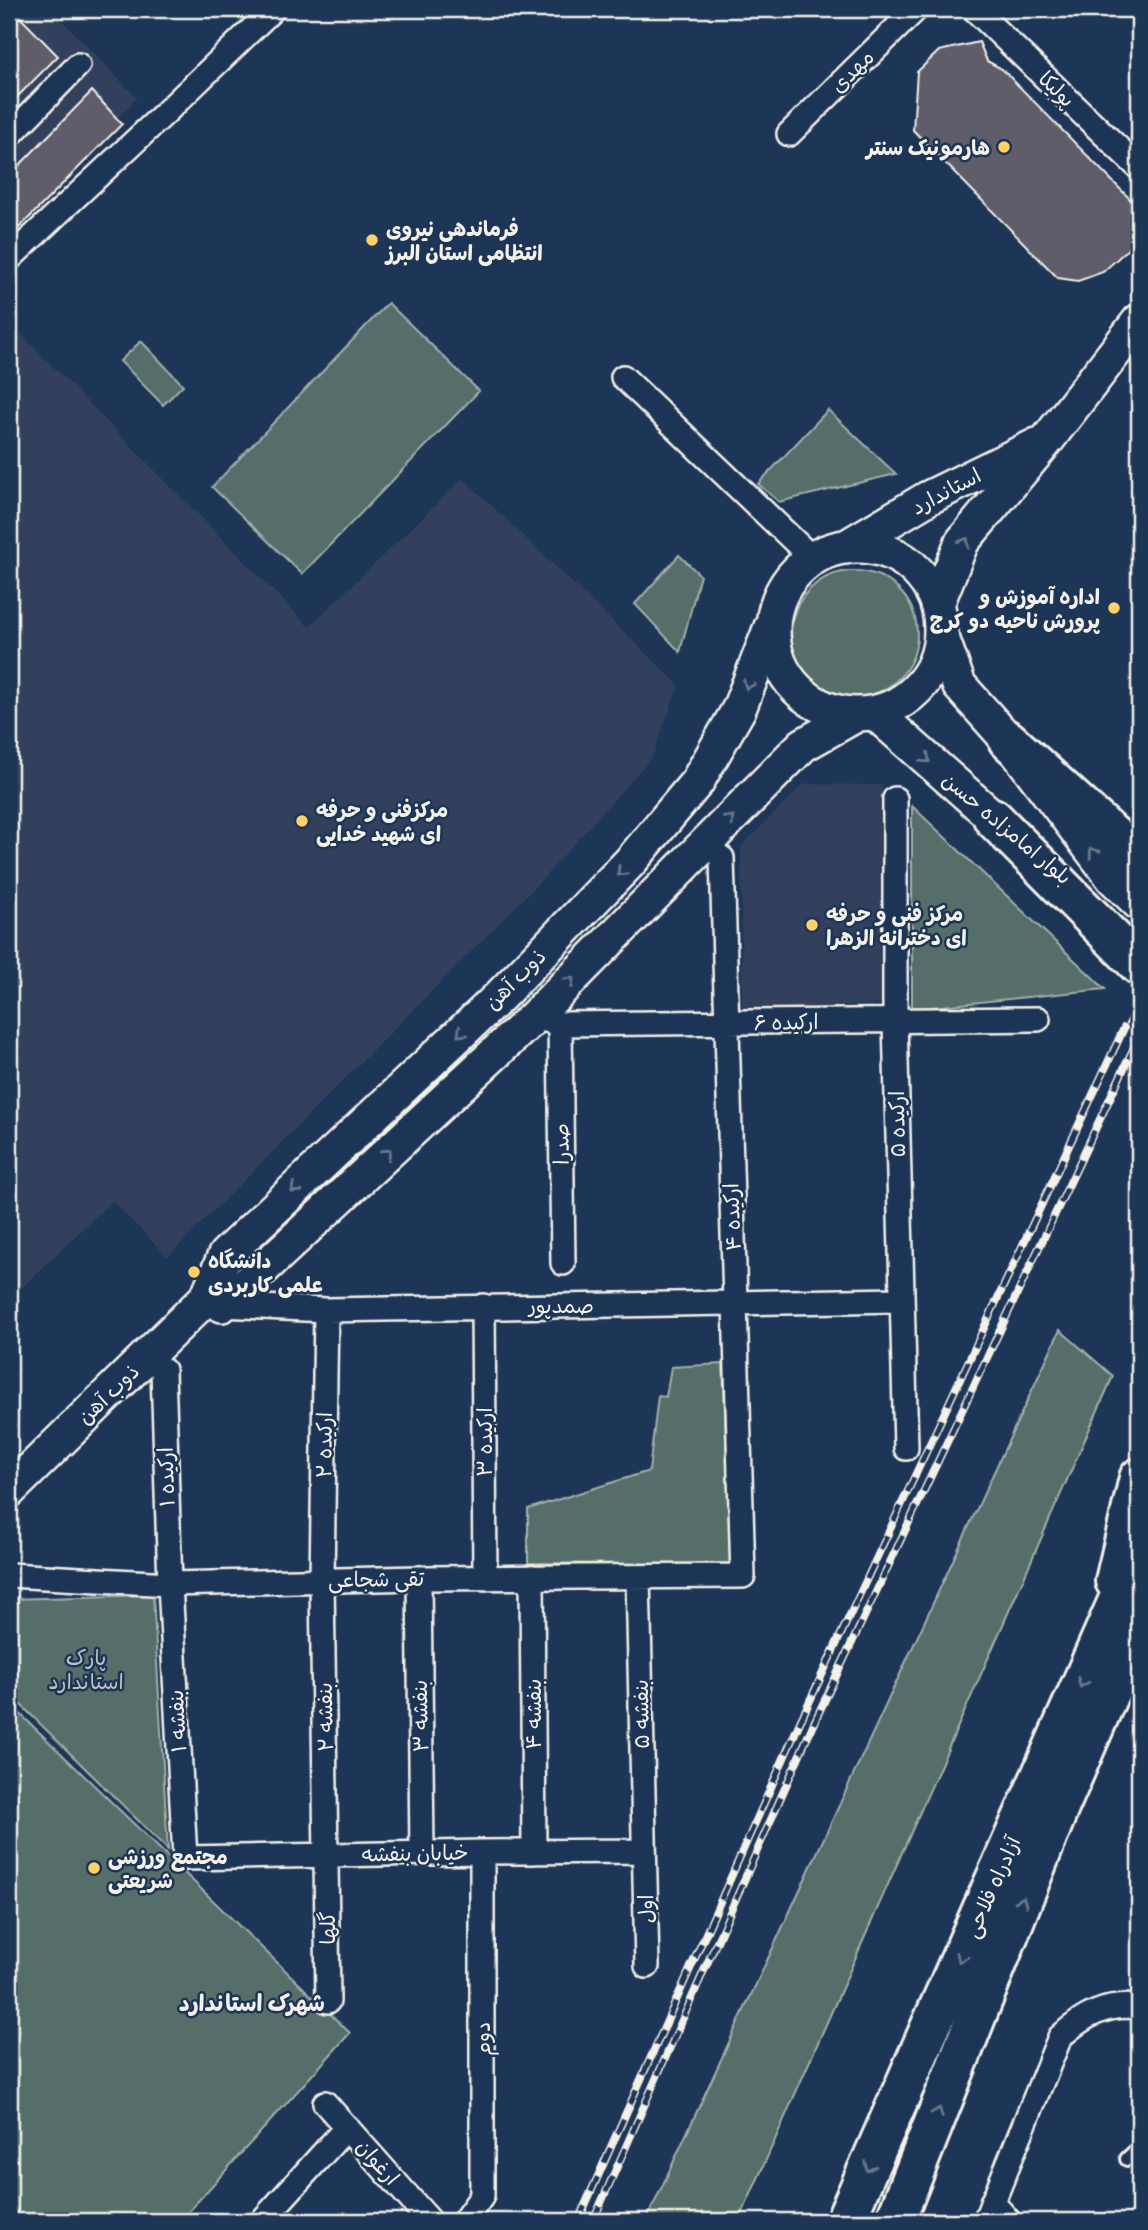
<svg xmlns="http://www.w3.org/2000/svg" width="1148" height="2230" font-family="Delius,'Playpen Sans Arabic',sans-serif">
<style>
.built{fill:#31415d}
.green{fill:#546e6b;stroke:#a4b0aa;stroke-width:2}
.building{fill:#605d6b;stroke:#f4f1e8;stroke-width:2}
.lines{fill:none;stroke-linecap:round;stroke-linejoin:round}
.lane-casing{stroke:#f4f1e8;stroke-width:18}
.street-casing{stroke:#f4f1e8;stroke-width:28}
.secondary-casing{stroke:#f4f1e8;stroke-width:38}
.highway-casing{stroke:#f4f1e8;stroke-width:44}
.lane{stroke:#1d3557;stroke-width:12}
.street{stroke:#1d3557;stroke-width:23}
.secondary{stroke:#1d3557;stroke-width:33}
.highway{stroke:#1d3557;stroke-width:38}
.tram{stroke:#f4f1e8;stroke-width:2}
.rail-casing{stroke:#f4f1e8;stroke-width:8}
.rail{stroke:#1d3557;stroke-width:5;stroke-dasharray:16;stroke-linecap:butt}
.oneway{stroke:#68778a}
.poi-dot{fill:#ffd166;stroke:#1d3557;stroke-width:2.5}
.labels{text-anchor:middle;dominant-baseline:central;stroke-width:5;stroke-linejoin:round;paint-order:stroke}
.street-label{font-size:21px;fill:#f4f1e8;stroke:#1d3557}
.poi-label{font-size:21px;font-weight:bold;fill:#f4f1e8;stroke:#1d3557;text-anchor:start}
.park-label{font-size:21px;fill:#bcc3bc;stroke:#1d3557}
.neighbourhood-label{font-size:23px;font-weight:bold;fill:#f4f1e8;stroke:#1d3557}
</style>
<rect width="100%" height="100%" fill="#1d3557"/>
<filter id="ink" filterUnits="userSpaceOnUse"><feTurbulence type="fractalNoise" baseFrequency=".0143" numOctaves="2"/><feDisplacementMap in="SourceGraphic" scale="14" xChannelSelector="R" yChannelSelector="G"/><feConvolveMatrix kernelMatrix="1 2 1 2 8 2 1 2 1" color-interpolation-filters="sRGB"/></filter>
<g filter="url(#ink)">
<!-- built -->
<path class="built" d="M 9,9 L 51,9 L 137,98 L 9,231 Z
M 9,322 L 309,627 L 463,478 L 679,685 L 652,757 L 537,885 L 168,1257 L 112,1201 L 9,1300 Z
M 804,784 L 882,785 L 883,1004 L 742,1011 L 741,847 Z"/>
<!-- green -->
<path class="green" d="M 388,303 L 479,391 L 302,574 L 212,487 Z
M 141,341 L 183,385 L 163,405 L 120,361 Z
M 828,410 L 896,474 L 779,502 L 758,484 Z
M 679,555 L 700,575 L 680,652 L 635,604 Z
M791 634a63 63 0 1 1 126 0a63 63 0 1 1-126 0Z
M 912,806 L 1105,989 L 912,1009 Z
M 1060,1330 L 1113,1376 L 739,2221 L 646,2221 Z
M 723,1364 L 731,1565 L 528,1563 L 528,1509 L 649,1471 L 658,1396 L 666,1397 L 671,1367 Z
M 153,1595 L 168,1850 L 9,1693 L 9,1599 Z
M 9,1703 L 350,2033 L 180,2221 L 9,2221 Z"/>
<!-- building -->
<path class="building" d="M 9,9 L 12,9 L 58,56 L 9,105 Z
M 979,42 L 987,61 L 1002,69 L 1133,202 L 1138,216 L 1136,231 L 1128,249 L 1103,272 L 1078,281 L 1058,278 L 913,130 L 917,72 L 939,51 Z
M 92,91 L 122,124 L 9,238 L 9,176 Z"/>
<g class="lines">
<defs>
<path id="lane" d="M 1127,2159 L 1139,2148"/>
<path id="street" d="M 974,9 L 1139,168
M 789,134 L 916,9
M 9,136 L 78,65
M 9,259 L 164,114 L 273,9
M 623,377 L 813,559
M 895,799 L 895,1020 L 906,1448
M 534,1017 L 560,1024 L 1038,1019
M 560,1024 L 563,1263
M 222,1305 L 326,1310 L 901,1300
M 483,1306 L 485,1578
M 326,1310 L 322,1580 L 328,2001
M 163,1370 L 170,1584 L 185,1858 L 482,1852 L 644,1851
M 9,1575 L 170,1584 L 419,1578 L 743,1576 L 722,858
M 532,1577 L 534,1852
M 638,1577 L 647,1966
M 419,1578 L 422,1853
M 325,2103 L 430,2221
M 992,2202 L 1009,2221
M 262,2221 L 347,2127
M 464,2221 L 482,2196 L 482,1852
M 985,2221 L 1060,2037 C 1083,2016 1106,2003 1139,2007"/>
<path id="secondary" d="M773 630a84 84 0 1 1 168 0a84 84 0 1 1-168 0Z
M 846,547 L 928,498 L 1037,445
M 937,604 L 962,542 L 1048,439 L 1139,321
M 941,635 L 959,685 L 1008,740 L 1113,878 L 1139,903
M 875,713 L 1012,834
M 207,1297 L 222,1305 L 254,1277 L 534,1017 L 803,745 L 856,715
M 9,1491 L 207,1297 L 225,1255 L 499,997 L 630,862 L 697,782 L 739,709 L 773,622"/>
<path id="highway" d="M 1008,740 L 1139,859
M 993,818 L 1139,965
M 1115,1581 L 1139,1478
M 845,2221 L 1139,1553
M 895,2221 L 1059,1808 L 1139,1624"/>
</defs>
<!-- lane casing -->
<use href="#lane" class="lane-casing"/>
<!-- street casing -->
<use href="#street" class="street-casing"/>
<!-- secondary casing -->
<use href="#secondary" class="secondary-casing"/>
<!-- highway casing -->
<use href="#highway" class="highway-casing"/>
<!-- lane -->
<use href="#lane" class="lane"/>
<!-- street -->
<use href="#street" class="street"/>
<!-- secondary -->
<use href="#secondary" class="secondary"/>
<!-- highway -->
<use href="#highway" class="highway"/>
<!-- tram -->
<path class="tram" d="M 1124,1028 L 1139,997
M 1137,1041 L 1139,1036"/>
<defs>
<path id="rail" d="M 578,2221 L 800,1722 L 1124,1028
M 593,2221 L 812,1727 L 1137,1041"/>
</defs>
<!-- rail casing -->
<use href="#rail" class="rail-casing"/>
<!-- rail -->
<use href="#rail" class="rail"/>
</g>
<!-- one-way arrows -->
<defs><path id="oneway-chevron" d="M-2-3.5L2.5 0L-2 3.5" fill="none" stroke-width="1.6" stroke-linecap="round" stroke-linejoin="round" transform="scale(1.75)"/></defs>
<g class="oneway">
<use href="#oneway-chevron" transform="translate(965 542) rotate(-59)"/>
<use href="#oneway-chevron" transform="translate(748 685) rotate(111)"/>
<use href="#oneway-chevron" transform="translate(926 759) rotate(42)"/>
<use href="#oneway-chevron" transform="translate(730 819) rotate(-46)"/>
<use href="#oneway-chevron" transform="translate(1093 852) rotate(-127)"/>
<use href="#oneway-chevron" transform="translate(621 872) rotate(134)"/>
<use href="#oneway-chevron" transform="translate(570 981) rotate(-45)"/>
<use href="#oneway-chevron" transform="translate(461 1033) rotate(137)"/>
<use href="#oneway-chevron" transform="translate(387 1153) rotate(-43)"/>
<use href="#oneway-chevron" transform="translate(295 1189) rotate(137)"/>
<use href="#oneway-chevron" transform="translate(1082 1683) rotate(114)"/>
<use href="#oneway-chevron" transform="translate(1022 1901) rotate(-68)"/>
<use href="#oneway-chevron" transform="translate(961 1958) rotate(114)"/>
<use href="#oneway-chevron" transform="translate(938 2112) rotate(-68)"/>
<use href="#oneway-chevron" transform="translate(869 2167) rotate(114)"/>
</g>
</g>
<!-- markers -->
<g class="poi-dot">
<circle cx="1004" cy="147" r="7"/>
<circle cx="372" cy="240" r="7"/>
<circle cx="1114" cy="608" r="7"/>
<circle cx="302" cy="821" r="7"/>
<circle cx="812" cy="925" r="7"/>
<circle cx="194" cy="1272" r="7"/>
<circle cx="94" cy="1868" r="7"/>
</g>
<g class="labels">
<!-- street labels -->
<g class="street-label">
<text transform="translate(852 71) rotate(-45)">مهدی</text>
<text transform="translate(1057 89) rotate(44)">پولیکا</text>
<text transform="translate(946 491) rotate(-28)">استاندارد</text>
<text transform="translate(1007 828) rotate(40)">بلوار امامزاده حسن</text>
<text transform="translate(515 979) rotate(-45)">ذوب آهن</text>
<text transform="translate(786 1022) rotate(-1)">ارکیده ۶</text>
<text transform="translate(897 1124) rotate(-91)">ارکیده ۵</text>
<text transform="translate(561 1144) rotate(-91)">صدرا</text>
<text transform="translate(732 1217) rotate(-92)">ارکیده ۴</text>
<text x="561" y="1305">صمدپور</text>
<text transform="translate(108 1394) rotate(-44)">ذوب آهن</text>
<text transform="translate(484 1442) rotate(-90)">ارکیده ۳</text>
<text transform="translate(324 1445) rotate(-89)">ارکیده ۲</text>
<text transform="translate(166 1477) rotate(-92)">ارکیده ۱</text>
<text transform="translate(376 1579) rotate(-1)">تقی شجاعی</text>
<text transform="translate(533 1714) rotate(-90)">بنفشه ۴</text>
<text transform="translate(641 1714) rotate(-91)">بنفشه ۵</text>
<text transform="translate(420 1716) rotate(-91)">بنفشه ۳</text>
<text transform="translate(325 1717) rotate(-91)">بنفشه ۲</text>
<text transform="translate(177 1721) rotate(-93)">بنفشه ۱</text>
<text transform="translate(415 1853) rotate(-1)">خیابان بنفشه</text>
<text transform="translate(992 1887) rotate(-66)">آزادراه فلاحی</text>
<text transform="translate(646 1909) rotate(-91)">اول</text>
<text transform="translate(327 1928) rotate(-90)">گلها</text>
<text transform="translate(482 2039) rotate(-90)">دوم</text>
<text transform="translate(378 2162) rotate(49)">ارغوان</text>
</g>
<!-- poi labels -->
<g class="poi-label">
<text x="990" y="147" text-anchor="end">هارمونیک سنتر</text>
<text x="386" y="228">فرماندهی نیروی<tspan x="386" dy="24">انتظامی استان البرز</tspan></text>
<text x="1100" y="596" text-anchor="end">اداره آموزش و<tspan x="1100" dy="24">پرورش ناحیه دو کرج</tspan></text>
<text x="316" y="809">مرکزفنی و حرفه<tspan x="316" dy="24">ای شهید خدایی</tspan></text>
<text x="826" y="913">مرکز فنی و حرفه<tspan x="826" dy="24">ای دخترانه الزهرا</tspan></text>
<text x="208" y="1260">دانشگاه<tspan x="208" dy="24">علمی کاربردی</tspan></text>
<text x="108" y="1856">مجتمع ورزشی<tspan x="108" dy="24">شریعتی</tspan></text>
</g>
<!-- park labels -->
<g class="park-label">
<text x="86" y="1657">پارک<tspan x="86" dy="24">استاندارد</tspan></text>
</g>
<!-- neighbourhood labels -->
<g class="neighbourhood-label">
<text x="252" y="2002">شهرک استاندارد</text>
</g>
</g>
<!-- margin -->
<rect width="1148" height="2230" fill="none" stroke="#1d3557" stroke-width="35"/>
<rect x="18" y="18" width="1113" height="2195" fill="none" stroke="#f4f1e8" stroke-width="2.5" filter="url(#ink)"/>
</svg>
